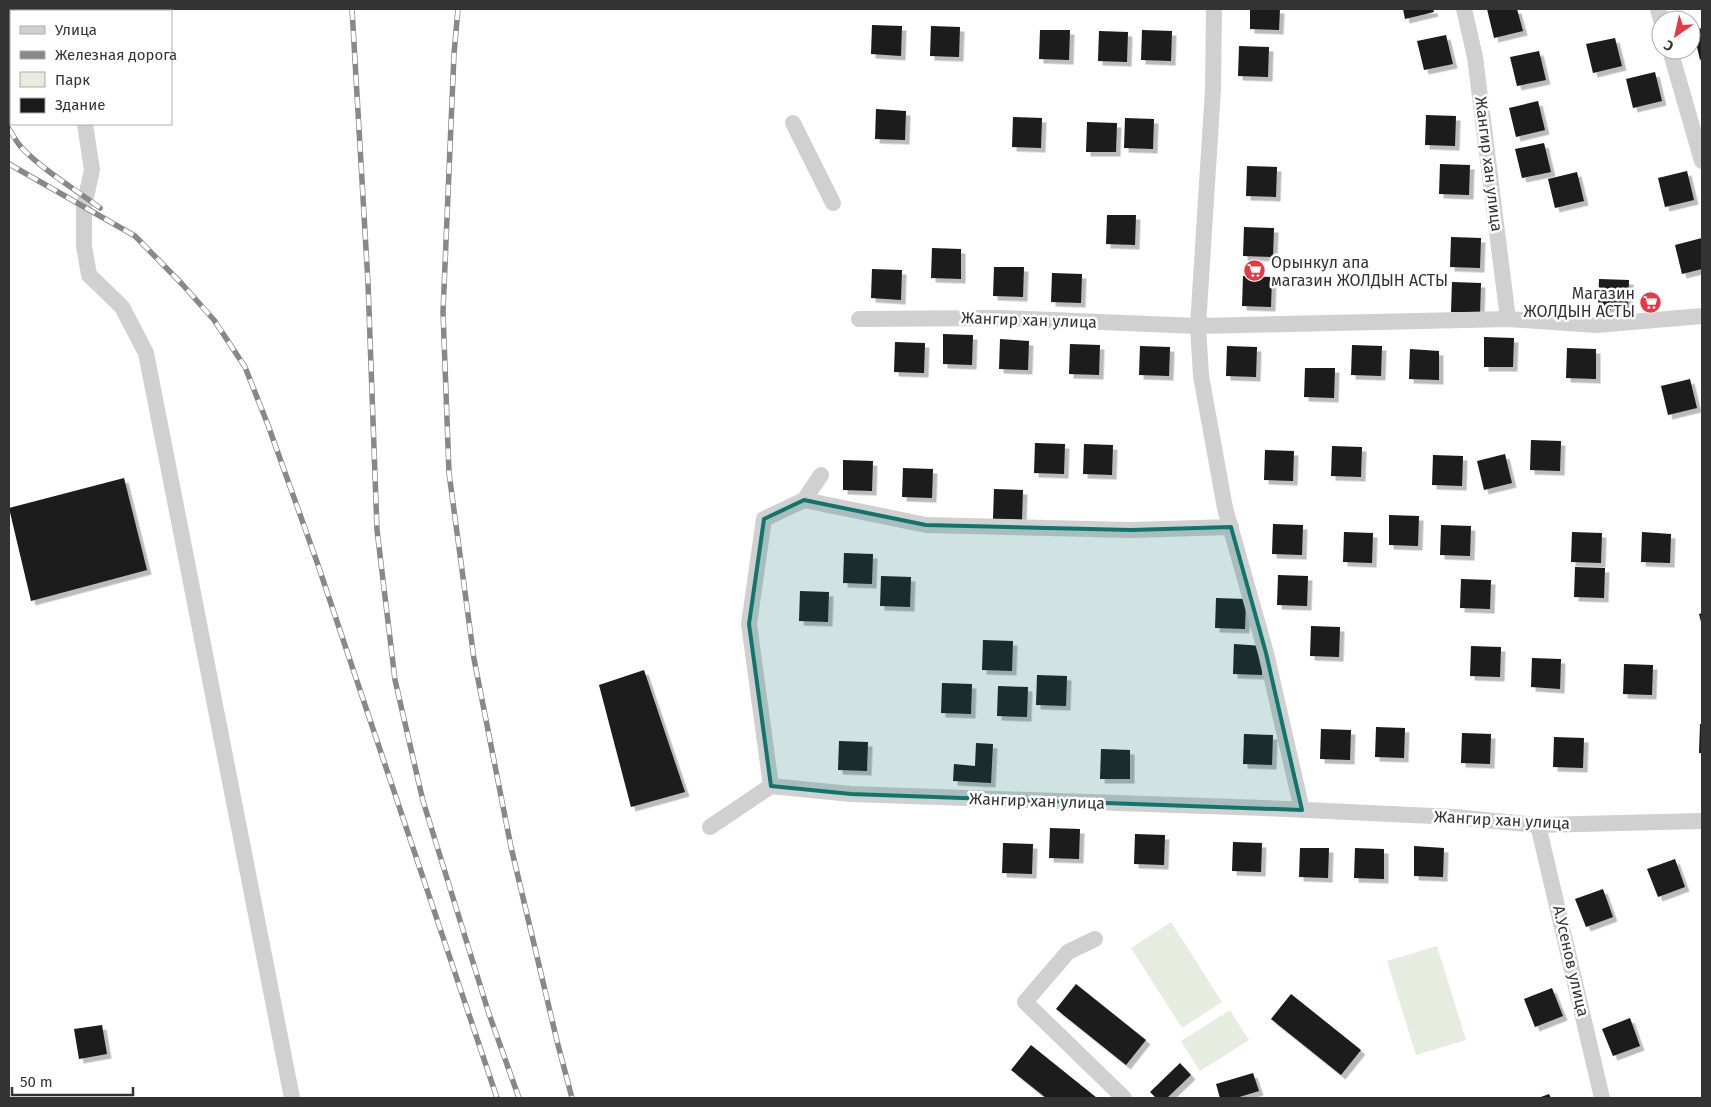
<svg xmlns="http://www.w3.org/2000/svg" width="1711" height="1107" font-family="'Fira Sans',sans-serif">
<style>
.green{fill:#e6ecdf}
.building{fill:#1a1a1a;filter:url(#shadow)}
.lines{fill:none;stroke-linecap:round;stroke-linejoin:round}
.street{stroke:#d0d0d0;stroke-width:16}
.rail-casing{stroke:#888;stroke-width:5.5}
.rail{stroke:#fff;stroke-width:4;stroke-dasharray:11;stroke-linecap:butt}
.marked{fill:#0f766e;fill-opacity:0.2;stroke:#0f766e;stroke-width:4;stroke-linejoin:round}
.labels{text-anchor:middle;dominant-baseline:central;stroke-width:5;stroke-linejoin:round;paint-order:stroke}
.street-label{font-size:16px;fill:#333;stroke:#fff}
.poi-label{font-size:16px;fill:#333;stroke:#fff;text-anchor:start}
</style>
<defs>
<filter id="shadow"><feDropShadow dx="4.5" dy="4.5" stdDeviation="0" flood-color="#0004"/></filter>
</defs>
<rect width="100%" height="100%" fill="#fff"/>
<!-- green -->
<path class="green" d="M 1171,922 L 1222,1002 L 1182,1028 L 1131,948 Z
M 1437,946 L 1466,1040 L 1416,1055 L 1387,961 Z
M 1230,1010 L 1249,1040 L 1200,1071 L 1181,1041 Z"/>
<!-- building -->
<path class="building" d="M 1250,9 L 1280,9 L 1279,30 L 1250,29 Z
M 1403,9 L 1433,9 L 1434,12 L 1405,19 Z
M 1487,9 L 1517,9 L 1523,31 L 1494,38 Z
M 872,25 L 902,26 L 901,56 L 871,54 Z
M 931,26 L 960,27 L 959,57 L 930,56 Z
M 1702,28 L 1702,59 L 1700,60 L 1693,30 Z
M 1040,30 L 1070,30 L 1069,60 L 1039,59 Z
M 1142,30 L 1172,31 L 1171,61 L 1141,60 Z
M 1099,31 L 1128,32 L 1127,62 L 1098,61 Z
M 1446,35 L 1453,64 L 1424,70 L 1417,41 Z
M 1615,38 L 1622,66 L 1593,73 L 1586,44 Z
M 1239,46 L 1269,47 L 1268,77 L 1238,76 Z
M 1539,51 L 1546,80 L 1517,86 L 1510,57 Z
M 1655,72 L 1662,101 L 1633,108 L 1626,79 Z
M 1538,101 L 1545,130 L 1516,137 L 1509,108 Z
M 876,109 L 906,111 L 905,140 L 875,139 Z
M 1426,115 L 1456,116 L 1455,146 L 1425,145 Z
M 1013,117 L 1042,118 L 1041,148 L 1012,147 Z
M 1125,118 L 1154,119 L 1153,149 L 1124,148 Z
M 1087,122 L 1117,123 L 1116,152 L 1086,152 Z
M 1544,143 L 1551,172 L 1522,178 L 1515,149 Z
M 1440,164 L 1470,165 L 1469,195 L 1439,194 Z
M 1247,166 L 1277,167 L 1276,197 L 1246,196 Z
M 1687,171 L 1694,200 L 1665,207 L 1658,178 Z
M 1577,172 L 1584,201 L 1555,208 L 1548,179 Z
M 1107,215 L 1136,215 L 1135,245 L 1106,244 Z
M 1244,227 L 1274,228 L 1273,257 L 1243,256 Z
M 1451,237 L 1481,238 L 1480,268 L 1450,267 Z
M 1702,238 L 1702,269 L 1682,274 L 1675,245 Z
M 932,248 L 961,249 L 961,279 L 931,278 Z
M 994,267 L 1024,267 L 1023,297 L 993,296 Z
M 872,269 L 902,270 L 901,300 L 871,298 Z
M 1052,273 L 1082,274 L 1081,303 L 1051,302 Z
M 1243,276 L 1272,277 L 1271,307 L 1242,306 Z
M 1599,279 L 1629,280 L 1628,310 L 1598,309 Z
M 1452,282 L 1481,283 L 1480,313 L 1451,312 Z
M 943,334 L 973,335 L 972,365 L 943,364 Z
M 1484,337 L 1514,338 L 1513,367 L 1484,367 Z
M 1000,339 L 1029,341 L 1028,370 L 999,369 Z
M 895,342 L 925,343 L 924,373 L 894,372 Z
M 1070,344 L 1100,345 L 1099,375 L 1069,374 Z
M 1352,345 L 1382,346 L 1381,376 L 1351,375 Z
M 1140,346 L 1170,347 L 1169,376 L 1139,375 Z
M 1227,346 L 1257,347 L 1256,377 L 1226,376 Z
M 1567,348 L 1596,349 L 1596,379 L 1566,378 Z
M 1410,349 L 1439,351 L 1439,380 L 1409,379 Z
M 1305,368 L 1335,368 L 1334,398 L 1304,397 Z
M 1690,379 L 1697,408 L 1668,415 L 1661,386 Z
M 1531,440 L 1561,441 L 1560,471 L 1530,470 Z
M 1035,443 L 1065,444 L 1064,474 L 1034,473 Z
M 1084,444 L 1113,445 L 1112,475 L 1083,474 Z
M 1332,446 L 1362,447 L 1361,477 L 1331,476 Z
M 1265,450 L 1294,451 L 1293,481 L 1264,480 Z
M 1505,454 L 1512,483 L 1484,490 L 1477,461 Z
M 1433,455 L 1463,456 L 1462,486 L 1432,485 Z
M 843,460 L 873,461 L 872,491 L 843,490 Z
M 903,468 L 933,469 L 932,498 L 902,497 Z
M 124,478 L 147,570 L 31,601 L 9,508 Z
M 994,489 L 1023,490 L 1022,520 L 993,519 Z
M 1389,515 L 1419,516 L 1418,546 L 1389,545 Z
M 1273,524 L 1303,525 L 1302,555 L 1272,554 Z
M 1441,525 L 1471,526 L 1470,556 L 1440,555 Z
M 1344,532 L 1373,533 L 1372,563 L 1343,562 Z
M 1572,532 L 1602,533 L 1601,563 L 1571,562 Z
M 1642,532 L 1671,534 L 1670,563 L 1641,562 Z
M 844,553 L 873,554 L 872,584 L 843,583 Z
M 1575,567 L 1605,568 L 1604,598 L 1574,597 Z
M 1278,575 L 1308,576 L 1307,606 L 1277,605 Z
M 881,576 L 911,577 L 910,607 L 880,606 Z
M 1461,579 L 1491,580 L 1490,609 L 1460,608 Z
M 800,591 L 829,592 L 828,622 L 799,621 Z
M 1216,598 L 1246,599 L 1245,629 L 1215,628 Z
M 1702,613 L 1702,626 L 1699,614 Z
M 1311,626 L 1340,627 L 1339,657 L 1310,656 Z
M 983,640 L 1013,641 L 1012,671 L 982,670 Z
M 1234,644 L 1263,646 L 1262,675 L 1233,674 Z
M 1471,646 L 1501,647 L 1500,677 L 1470,676 Z
M 1532,658 L 1561,659 L 1560,689 L 1531,687 Z
M 1624,664 L 1653,665 L 1652,695 L 1623,694 Z
M 644,670 L 685,792 L 631,807 L 599,685 Z
M 1037,675 L 1067,676 L 1066,706 L 1036,705 Z
M 942,683 L 972,684 L 971,714 L 941,713 Z
M 998,686 L 1028,687 L 1027,717 L 997,716 Z
M 1700,724 L 1702,724 L 1702,753 L 1699,753 Z
M 1376,727 L 1405,728 L 1404,758 L 1375,757 Z
M 1321,729 L 1351,730 L 1350,760 L 1320,759 Z
M 1462,733 L 1491,734 L 1490,764 L 1461,763 Z
M 1244,734 L 1273,735 L 1272,765 L 1243,764 Z
M 1554,737 L 1584,738 L 1583,768 L 1553,767 Z
M 839,741 L 868,742 L 867,771 L 838,770 Z
M 976,743 L 993,744 L 991,783 L 953,781 L 954,764 L 975,766 Z
M 1101,749 L 1130,750 L 1130,779 L 1100,779 Z
M 1050,828 L 1080,829 L 1079,859 L 1049,858 Z
M 1135,834 L 1165,835 L 1164,865 L 1134,864 Z
M 1233,842 L 1262,843 L 1261,872 L 1232,871 Z
M 1003,843 L 1033,844 L 1032,874 L 1002,873 Z
M 1414,846 L 1444,848 L 1443,877 L 1414,876 Z
M 1300,848 L 1329,848 L 1328,878 L 1299,877 Z
M 1355,848 L 1384,849 L 1384,879 L 1354,878 Z
M 1675,859 L 1685,887 L 1658,897 L 1647,869 Z
M 1603,889 L 1613,917 L 1586,927 L 1575,899 Z
M 1076,984 L 1146,1040 L 1126,1065 L 1056,1009 Z
M 1552,988 L 1563,1016 L 1535,1027 L 1524,999 Z
M 1291,994 L 1361,1050 L 1341,1075 L 1271,1019 Z
M 1630,1018 L 1640,1046 L 1613,1056 L 1602,1029 Z
M 102,1025 L 107,1054 L 79,1059 L 74,1029 Z
M 1031,1045 L 1097,1098 L 1046,1098 L 1011,1070 Z
M 1180,1063 L 1191,1075 L 1167,1098 L 1156,1098 L 1150,1092 Z
M 1253,1073 L 1259,1091 L 1236,1098 L 1220,1098 L 1216,1084 Z
M 1549,1094 L 1551,1098 L 1538,1098 Z"/>
<g class="lines">
<!-- street -->
<path class="street" d="M 1214,9 L 1213,89 L 1198,326 L 1201,376 L 1225,508 L 1266,653 L 1302,810
M 1464,9 L 1475,57 L 1508,319
M 1658,9 L 1661,20
M 91,11 L 91,9
M 1670,50 L 1702,161
M 793,123 L 833,203
M 85,124 L 92,170 L 84,206 L 84,246 L 89,275 L 122,307 L 146,353 L 292,1098
M 859,319 L 1001,318 L 1198,326 L 1508,319 L 1596,325 L 1702,316
M 804,500 L 926,525 L 1131,530 L 1231,527
M 771,786 L 749,624 L 764,519 L 804,500 L 821,475
M 1538,825 L 1602,1098
M 710,827 L 771,786 L 851,794 L 1264,808 L 1454,817 L 1538,825 L 1702,821
M 1095,939 L 1068,952 L 1025,1002 L 1124,1098"/>
<defs>
<path id="rail" d="M 352,9 L 368,283 L 377,530 L 395,680 L 423,801 L 489,1014 L 519,1098
M 458,9 L 454,54 L 443,312 L 449,473 L 474,659 L 511,847 L 557,1041 L 572,1098
M 9,129 C 13,135 17,143 22,148 C 45,172 74,188 100,208
M 9,164 L 135,236 L 182,284 L 214,320 L 245,367 L 268,425 L 317,562 L 497,1098"/>
</defs>
<!-- rail casing -->
<use href="#rail" class="rail-casing"/>
<!-- rail -->
<use href="#rail" class="rail"/>
</g>
<!-- marked area -->
<path class="marked" d="M 804,500 L 926,525 L 1131,530 L 1231,527 L 1266,653 L 1302,810 L 851,794 L 771,786 L 749,624 L 764,519 Z"/>
<!-- icons -->
<defs>
<symbol id="supermarket-disc" viewBox="-11 -11 22 22"><circle r="9.5" fill="#e63946" stroke="#fff"/><path d="M-6-5.5h2.5l.6 2H6L4.5 2H-2.5L-4.4-4H-6ZM-1.5 3.2a1.3 1.3 0 1 0 .1 0ZM3 3.2a1.3 1.3 0 1 0 .1 0Z" fill="#fff"/></symbol>
</defs>
<g fill-rule="evenodd">
<use href="#supermarket-disc" x="1242" y="258" width="25" height="25"/>
<use href="#supermarket-disc" x="1638" y="290" width="25" height="25"/>
</g>
<g class="labels">
<!-- street labels -->
<g class="street-label">
<text transform="translate(1489 164) rotate(83)">Жангир хан улица</text>
<text transform="translate(1029 320) rotate(2)">Жангир хан улица</text>
<text transform="translate(1037 801) rotate(2)">Жангир хан улица</text>
<text transform="translate(1502 820) rotate(3)">Жангир хан улица</text>
<text transform="translate(1571 961) rotate(77)">А.Усенов улица</text>
</g>
<!-- poi labels -->
<g class="poi-label">
<text x="1271" y="262">Орынкул апа<tspan x="1271" dy="18">магазин ЖОЛДЫН АСТЫ</tspan></text>
<text x="1635" y="293" text-anchor="end">Магазин<tspan x="1635" dy="18">ЖОЛДЫН АСТЫ</tspan></text>
</g>
</g>
<!-- border -->
<rect width="1711" height="1107" fill="none" stroke="#333333" stroke-width="20"/>
<!-- legend -->
<rect x="10" y="10" width="162" height="115" fill="#ffffff" stroke="#adadad"/>
<rect x="20" y="26" width="25" height="8" fill="#d0d0d0" stroke="#adadad"/>
<text x="55" y="35" font-size="15" fill="#333333">Улица</text>
<rect x="20" y="51" width="25" height="8" fill="#888888" stroke="#adadad"/>
<text x="55" y="60" font-size="15" fill="#333333">Железная дорога</text>
<rect x="20" y="72" width="25" height="15" fill="#e6ecdf" stroke="#adadad"/>
<text x="55" y="85" font-size="15" fill="#333333">Парк</text>
<rect x="20" y="98" width="25" height="15" fill="#1a1a1a" stroke="#adadad"/>
<text x="55" y="110" font-size="15" fill="#333333">Здание</text>
<!-- north arrow -->
<g transform="translate(1676 35) rotate(214)"><circle r="24" fill="#ffffff" stroke="#adadad"/>
<path d="M0-4L9 19L0 12L-9 19Z" fill="#e63946"/>
<text y="-8" font-size="14" font-weight="bold" text-anchor="middle" fill="#333333">С</text>
</g>
<!-- scale -->
<path d="M12 1087v8h121v-8" fill="none" stroke="#333333" stroke-width="2.5"/>
<text x="20" y="1087" font-size="15" fill="#333333" stroke="#ffffff" stroke-width="4" paint-order="stroke">50 m</text>
</svg>
